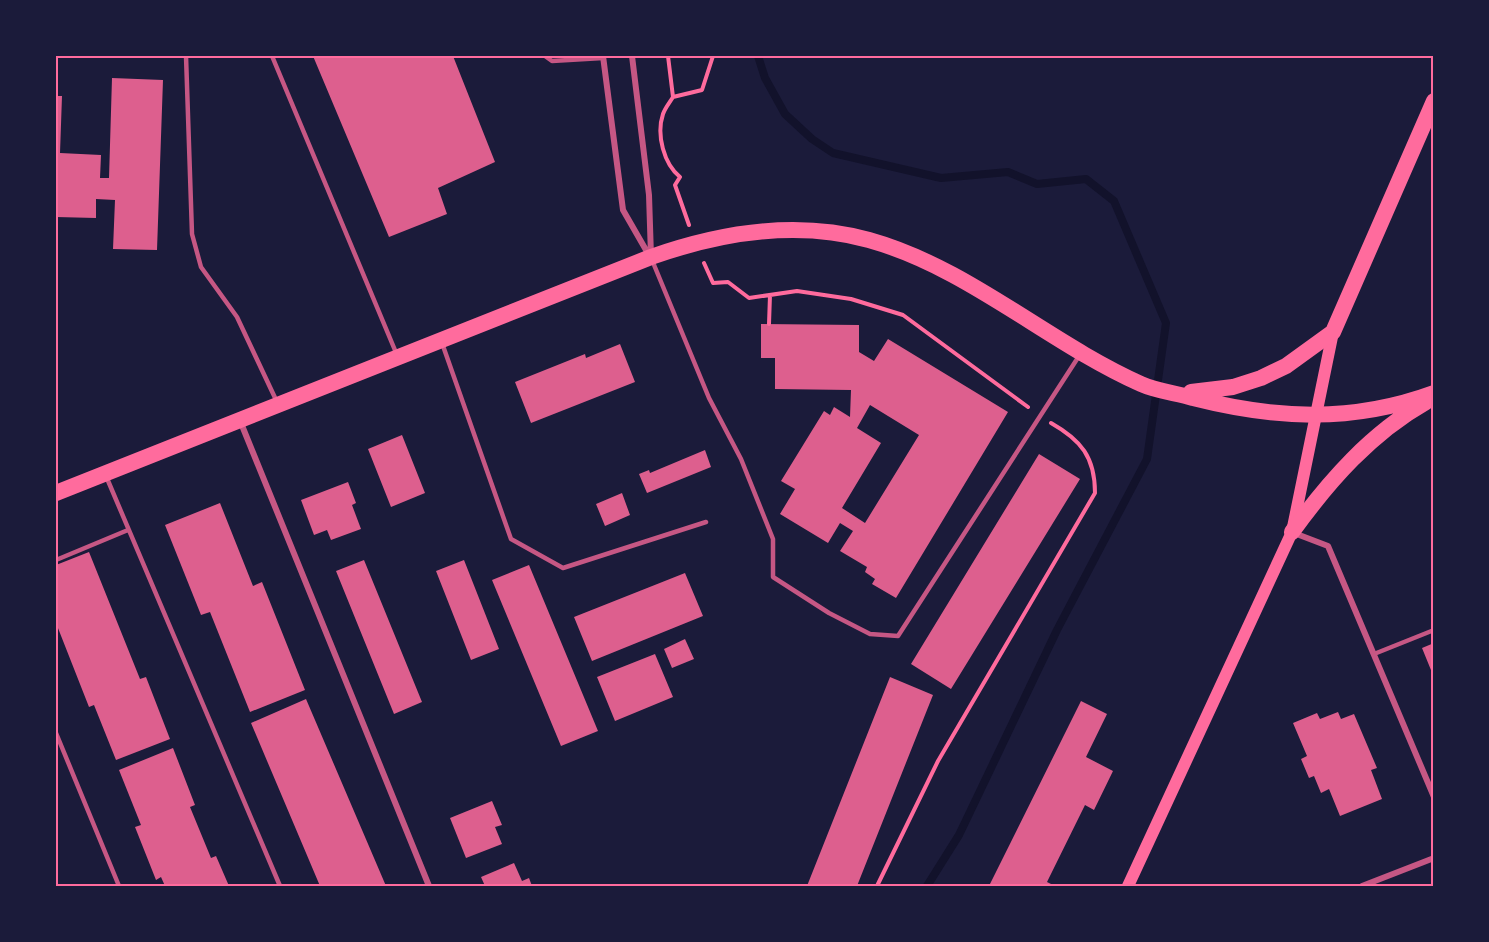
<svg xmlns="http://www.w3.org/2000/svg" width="1489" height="942" font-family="Raleway,sans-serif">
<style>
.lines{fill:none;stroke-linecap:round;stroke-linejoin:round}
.stream{stroke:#12122b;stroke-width:8}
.building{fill:#dd5f8e;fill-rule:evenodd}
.path{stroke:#ff6b9d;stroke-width:4}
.service{stroke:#c65784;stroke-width:4.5}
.minor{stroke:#c65784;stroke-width:6}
.secondary{stroke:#ff6b9d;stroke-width:12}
.trunk{stroke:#ff6b9d;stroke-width:16}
.neatline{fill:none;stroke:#ff6b9d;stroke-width:2}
</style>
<rect width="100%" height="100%" fill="#1b1b3a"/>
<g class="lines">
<!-- stream -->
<path class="stream" d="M 758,56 L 765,78 L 785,114 L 812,139 L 833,153 L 941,178 L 1008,172 L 1037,184 L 1086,179 L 1114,201 L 1166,323 L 1147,459 L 1057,630 L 959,835 L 927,886"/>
</g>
<!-- building -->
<path class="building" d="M 313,56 L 453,56 L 495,162 L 438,188 L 447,214 L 389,237 Z
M 112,78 L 163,80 L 157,250 L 113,249 L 115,200 L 96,199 L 96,218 L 56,217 L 56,96 L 62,96 L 60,153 L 101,155 L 100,178 L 109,178 Z
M 761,324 L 859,325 L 859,352 L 874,361 L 888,339 L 1008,412 L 896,598 L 872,584 L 875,579 L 865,572 L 867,567 L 840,551 L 853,531 L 840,523 L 828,543 L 780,514 L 795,489 L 781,481 L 824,411 L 830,415 L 834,407 L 850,417 L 851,390 L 775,389 L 775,358 L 761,358 ZM 870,405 L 919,435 L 865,523 L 842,508 L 881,443 L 857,428 Z
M 620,344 L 635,382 L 531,423 L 515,382 L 585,354 L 586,358 Z
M 402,435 L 425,493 L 391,507 L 368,449 Z
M 705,450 L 711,467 L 647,493 L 639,474 L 649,470 L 650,473 Z
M 1039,454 L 1080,479 L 951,689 L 911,664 Z
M 348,482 L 356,503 L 352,505 L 361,529 L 331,540 L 327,530 L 314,535 L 301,500 Z
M 622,493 L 630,515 L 605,526 L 596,504 Z
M 220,503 L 253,586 L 262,582 L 305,690 L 250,712 L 210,612 L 201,615 L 165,525 Z
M 89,552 L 140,679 L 146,677 L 170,739 L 116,760 L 94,705 L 89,707 L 56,623 L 56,565 Z
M 364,560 L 422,702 L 394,714 L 336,571 Z
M 464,560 L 499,649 L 471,660 L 436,571 Z
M 529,565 L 598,731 L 561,746 L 492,580 Z
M 685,573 L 703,616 L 592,661 L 574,617 Z
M 685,639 L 694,659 L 672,668 L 664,649 Z
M 1434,643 L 1434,675 L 1433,675 L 1422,648 Z
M 655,654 L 673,697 L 615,721 L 597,677 Z
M 890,677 L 933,695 L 927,710 L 857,886 L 807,886 Z
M 306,699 L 386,886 L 320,886 L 251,723 Z
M 1081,701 L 1107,714 L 1086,757 L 1113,771 L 1094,810 L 1085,805 L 1047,882 L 1055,886 L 989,886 Z
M 1338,712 L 1341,719 L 1354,714 L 1377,768 L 1371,770 L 1382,799 L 1340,816 L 1329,789 L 1321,793 L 1314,776 L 1309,778 L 1301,759 L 1307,756 L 1293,723 L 1317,713 L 1320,719 Z
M 173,748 L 195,805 L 190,807 L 211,858 L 216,856 L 229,886 L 165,886 L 161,877 L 156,880 L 135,827 L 141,825 L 119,770 Z
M 492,801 L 502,825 L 495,827 L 502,844 L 466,858 L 450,818 Z
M 514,863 L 522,881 L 529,878 L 532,886 L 485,886 L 481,877 Z"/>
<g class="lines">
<!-- path -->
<path class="path" d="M 668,56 L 673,97
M 689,225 L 675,185 L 680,177 C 664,164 656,135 663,114 C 665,108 670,102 673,97 L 702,90 L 713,56
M 704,263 L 713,283 L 728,282 L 749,298 L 797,291 L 851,299 L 903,315 L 1028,407
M 769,324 L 770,295
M 877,886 L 938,761 L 1095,493 C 1095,457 1081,440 1051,423"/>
<!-- service -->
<path class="service" d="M 186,56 L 192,234 L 201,267 L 237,317 L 277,402
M 272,56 L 397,355
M 545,56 L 552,61 L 603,58
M 652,260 L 709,398 L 741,459 L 773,539 L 773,577 L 829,613 L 870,634 L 898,636 L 1079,356
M 442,343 L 511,539 L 563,568 L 706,522
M 106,476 L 280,886
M 56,560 L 128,530
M 1374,654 L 1434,630
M 56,733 L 119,886"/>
<!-- minor -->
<path class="minor" d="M 603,56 L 623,210 L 650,257
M 632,56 L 649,195 L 651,256
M 241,423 L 429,886
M 1294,533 L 1328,546 L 1434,797
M 1362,886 L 1434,858"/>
<!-- secondary -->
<path class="secondary" d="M 1128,886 L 1292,532 L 1333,332"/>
<!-- trunk -->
<path class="trunk" d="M 1191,392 L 1233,387 L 1261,378 L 1286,366 L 1333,332 L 1434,101
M 56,493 L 651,257 C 719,233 797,220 869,240 C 969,268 1047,342 1141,384 C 1156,391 1176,393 1193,398 C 1276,419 1352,423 1434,393
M 1292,532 C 1329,481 1371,433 1426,402"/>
</g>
<!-- border -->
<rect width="1489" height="942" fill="none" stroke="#1b1b3a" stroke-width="114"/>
<rect x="57" y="57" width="1375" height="828" class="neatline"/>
</svg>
